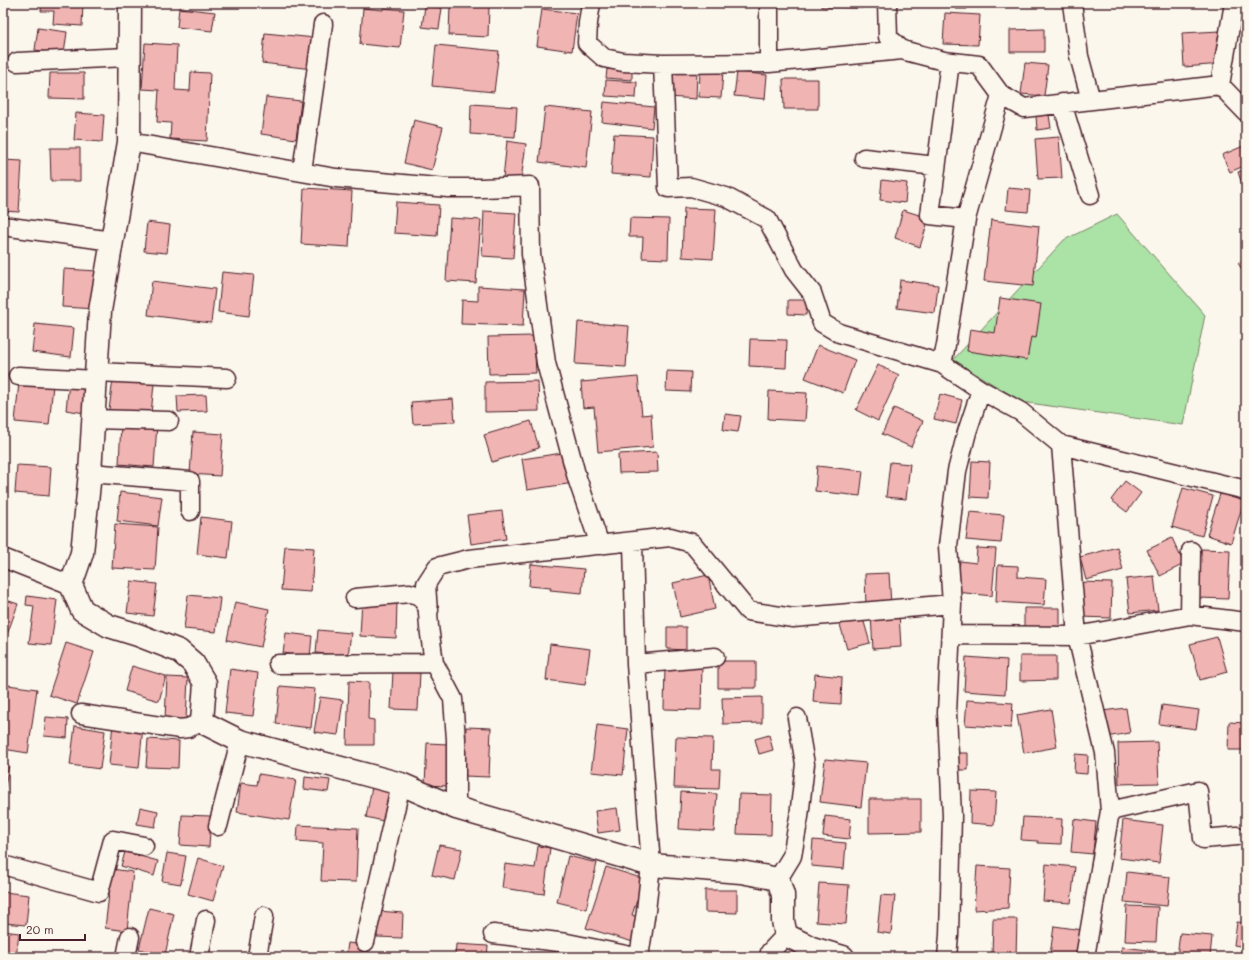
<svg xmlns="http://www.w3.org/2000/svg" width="1249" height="960" font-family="Mali,sans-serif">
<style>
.park{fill:#abe2a5;stroke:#7a8068}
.building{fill:#f0b4b2;stroke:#4a1f2b}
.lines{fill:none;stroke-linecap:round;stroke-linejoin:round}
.street-casing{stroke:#4a1f2b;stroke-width:21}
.secondary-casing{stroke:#4a1f2b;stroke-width:25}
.street{stroke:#fbf7ec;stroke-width:18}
.secondary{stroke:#fbf7ec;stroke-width:22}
</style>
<rect width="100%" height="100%" fill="#fbf7ec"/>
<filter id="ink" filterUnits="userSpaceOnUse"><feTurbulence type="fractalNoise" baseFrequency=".025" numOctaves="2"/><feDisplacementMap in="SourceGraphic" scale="8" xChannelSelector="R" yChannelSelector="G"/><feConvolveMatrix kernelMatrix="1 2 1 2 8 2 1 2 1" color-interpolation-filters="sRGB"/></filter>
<g filter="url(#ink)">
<!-- park -->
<path class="park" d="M 1117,214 L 1205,315 L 1183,425 L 1022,402 L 953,360 L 1064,240 Z"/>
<!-- building -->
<path class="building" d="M 42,3 L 83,3 L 82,26 L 53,24 L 54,11 L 41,11 Z
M 821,3 L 863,3 L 863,8 L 821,7 Z
M 956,3 L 967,3 L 967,9 L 956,9 Z
M 450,5 L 489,6 L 488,37 L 449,35 Z
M 425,6 L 442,8 L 439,29 L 422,27 Z
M 179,8 L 215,12 L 212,31 L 177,27 Z
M 363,8 L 383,10 L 383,8 L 404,10 L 400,48 L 360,44 Z
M 542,9 L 577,13 L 572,51 L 537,46 Z
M 945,13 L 980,15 L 978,45 L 943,44 Z
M 38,28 L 67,32 L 64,54 L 35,50 Z
M 1044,29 L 1044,52 L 1010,52 L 1010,30 Z
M 1220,31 L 1222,64 L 1184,67 L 1182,33 Z
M 265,33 L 315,38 L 312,69 L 262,63 Z
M 145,43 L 177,45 L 175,90 L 190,91 L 191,72 L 210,73 L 207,141 L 170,139 L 171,123 L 157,122 L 159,90 L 142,89 Z
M 436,45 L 499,51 L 494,92 L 432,86 Z
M 1025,63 L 1048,65 L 1044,96 L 1021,94 Z
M 607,69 L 632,70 L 632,80 L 606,78 Z
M 671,70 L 697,72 L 696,99 L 669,97 Z
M 700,70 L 723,72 L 721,98 L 699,97 Z
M 737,72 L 767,75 L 765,99 L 734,96 Z
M 50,73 L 84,73 L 84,99 L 49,98 Z
M 783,79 L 818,79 L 818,109 L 784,109 Z
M 606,80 L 637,82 L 636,98 L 605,96 Z
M 266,97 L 301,101 L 296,139 L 261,134 Z
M 604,102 L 654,107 L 652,128 L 602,122 Z
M 471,104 L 517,107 L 515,137 L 470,134 Z
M 545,107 L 592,112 L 586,168 L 539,162 Z
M 76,113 L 104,115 L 102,142 L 74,140 Z
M 1049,115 L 1051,128 L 1037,130 L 1036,116 Z
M 414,120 L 443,127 L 432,170 L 404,163 Z
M 614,134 L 653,136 L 651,177 L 611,174 Z
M 1059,137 L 1062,178 L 1038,179 L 1035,139 Z
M 507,141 L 526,144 L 521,180 L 503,178 Z
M 1246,145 L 1246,165 L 1230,172 L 1222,155 Z
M 50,148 L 80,148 L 80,181 L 51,181 Z
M 3,160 L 22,161 L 19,212 L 3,211 Z
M 1246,169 L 1246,186 L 1243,187 L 1238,172 Z
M 882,180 L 907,183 L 905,203 L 880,200 Z
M 304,188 L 352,191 L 349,247 L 301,244 Z
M 1008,188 L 1030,190 L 1028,212 L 1006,210 Z
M 396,202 L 439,205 L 437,236 L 394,233 Z
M 684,208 L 716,209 L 713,259 L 682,257 Z
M 903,210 L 929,218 L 920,247 L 895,238 Z
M 484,211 L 516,213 L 513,258 L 482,256 Z
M 450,218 L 481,220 L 476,283 L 446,281 Z
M 630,218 L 669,219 L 668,259 L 642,258 L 643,237 L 629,237 Z
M 991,220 L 1039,226 L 1033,286 L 984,281 Z
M 147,222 L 170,225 L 167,253 L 144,251 Z
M 1246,259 L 1246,276 L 1238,263 Z
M 64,269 L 98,271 L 96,309 L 62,307 Z
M 222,272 L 254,275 L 249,316 L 218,312 Z
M 900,280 L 938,285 L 935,313 L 897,308 Z
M 152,281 L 215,289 L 211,323 L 148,315 Z
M 478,286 L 525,289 L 523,326 L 461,324 L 462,300 L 478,301 Z
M 1000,298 L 1041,304 L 1036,338 L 1031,337 L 1027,360 L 967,351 L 970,329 L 995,333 Z
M 788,300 L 807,300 L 806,315 L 788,314 Z
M 578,322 L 629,326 L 626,367 L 575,364 Z
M 35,324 L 74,328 L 71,357 L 32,352 Z
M 534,336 L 536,373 L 489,374 L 488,337 Z
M 750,339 L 787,340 L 786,368 L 749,366 Z
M 818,345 L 855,360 L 843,393 L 805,378 Z
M 878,365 L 899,375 L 878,421 L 856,410 Z
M 667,371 L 691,372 L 690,392 L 666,391 Z
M 638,377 L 642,415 L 651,414 L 653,447 L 598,452 L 594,407 L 583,408 L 581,382 Z
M 113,379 L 154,384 L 151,414 L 109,410 Z
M 538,381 L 539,411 L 485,412 L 485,382 Z
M 19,382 L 53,385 L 49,425 L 15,422 Z
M 69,383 L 88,385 L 85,413 L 66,410 Z
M 769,391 L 807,393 L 805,421 L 768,419 Z
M 940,394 L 962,400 L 956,424 L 934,419 Z
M 206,395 L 207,411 L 178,412 L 177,396 Z
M 453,399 L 455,422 L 413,424 L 411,402 Z
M 894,408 L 923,421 L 911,447 L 882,434 Z
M 725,414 L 741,416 L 738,432 L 723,430 Z
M 531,421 L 539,448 L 492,462 L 484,435 Z
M 121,423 L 157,425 L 154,467 L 119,464 Z
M 193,432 L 223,434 L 220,476 L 190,474 Z
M 569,452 L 574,483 L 527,490 L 522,459 Z
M 657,452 L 658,472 L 619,473 L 618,454 Z
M 972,461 L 990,462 L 988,498 L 970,497 Z
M 890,462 L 910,464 L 906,499 L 886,497 Z
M 17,465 L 51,467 L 49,496 L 15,493 Z
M 817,466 L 863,471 L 860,496 L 815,491 Z
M 1125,481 L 1141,493 L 1127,512 L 1111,500 Z
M 1183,488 L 1213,496 L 1202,536 L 1172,527 Z
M 120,492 L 162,497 L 158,526 L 117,521 Z
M 1220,494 L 1244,501 L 1231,543 L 1207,535 Z
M 502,511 L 506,539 L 471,544 L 467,515 Z
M 970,512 L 1004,515 L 1001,543 L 966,540 Z
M 201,517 L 232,521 L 228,558 L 197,554 Z
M 1246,522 L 1246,535 L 1243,534 Z
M 115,524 L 158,527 L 155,570 L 112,568 Z
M 1172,538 L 1184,564 L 1160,576 L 1147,550 Z
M 285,546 L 314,548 L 311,592 L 281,590 Z
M 1117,547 L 1123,570 L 1086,580 L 1080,557 Z
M 977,548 L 996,549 L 992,596 L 957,592 L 960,561 L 976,563 Z
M 1201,549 L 1230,550 L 1228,599 L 1199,598 Z
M 531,564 L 584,569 L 582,593 L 550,590 L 551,588 L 529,586 Z
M 998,565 L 1018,566 L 1018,577 L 1046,579 L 1044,605 L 996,602 Z
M 889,573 L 891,605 L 866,606 L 865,574 Z
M 708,575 L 715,609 L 680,617 L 673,583 Z
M 1154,576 L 1158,610 L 1130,613 L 1126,579 Z
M 131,581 L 157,584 L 153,616 L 127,613 Z
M 1080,582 L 1112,583 L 1111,618 L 1079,617 Z
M 188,595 L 220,598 L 216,632 L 184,629 Z
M 27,596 L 57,600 L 51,645 L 29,643 L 34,606 L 26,605 Z
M 3,599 L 18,604 L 3,646 Z
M 362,599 L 397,601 L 396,638 L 360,636 Z
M 235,602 L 269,609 L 261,647 L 227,640 Z
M 1024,608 L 1060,608 L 1060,632 L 1024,632 Z
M 899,613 L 901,647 L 873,649 L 871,615 Z
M 862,615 L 870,643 L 847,649 L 839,621 Z
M 667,627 L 686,627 L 686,650 L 667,649 Z
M 318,630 L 351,633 L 348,656 L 316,653 Z
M 286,633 L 312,636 L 310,657 L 283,653 Z
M 1217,637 L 1227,672 L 1200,680 L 1190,644 Z
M 66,643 L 94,652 L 77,704 L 49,695 Z
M 550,644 L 590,649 L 585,685 L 546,680 Z
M 1020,656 L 1056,656 L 1056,680 L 1020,681 Z
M 966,657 L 1007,660 L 1005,694 L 964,691 Z
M 718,661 L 756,661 L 756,688 L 718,688 Z
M 665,665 L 702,666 L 701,710 L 664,709 Z
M 132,666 L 166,676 L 159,701 L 125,691 Z
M 230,669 L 258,673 L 253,716 L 225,713 Z
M 393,671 L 420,673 L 418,710 L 391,709 Z
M 815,674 L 842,677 L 841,704 L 813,702 Z
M 167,677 L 188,678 L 186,720 L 165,719 Z
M 349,681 L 369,682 L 368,719 L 374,720 L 374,745 L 347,745 Z
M 8,685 L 37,689 L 28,753 L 3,749 L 3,718 Z
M 280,686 L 315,689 L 311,728 L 276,724 Z
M 320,697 L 343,700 L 338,735 L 314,732 Z
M 762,697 L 762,723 L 723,724 L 722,698 Z
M 967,700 L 1013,703 L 1011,728 L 965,725 Z
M 1162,705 L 1199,710 L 1196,729 L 1159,724 Z
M 1126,708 L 1130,733 L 1106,737 L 1102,711 Z
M 1051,709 L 1057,747 L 1024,753 L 1017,715 Z
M 46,717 L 68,719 L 67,738 L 44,736 Z
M 1229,722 L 1246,723 L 1246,750 L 1228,750 Z
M 113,723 L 143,726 L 139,768 L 109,765 Z
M 597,725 L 628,729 L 623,775 L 591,772 Z
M 75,726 L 105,731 L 100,769 L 70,765 Z
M 466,727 L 491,728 L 489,777 L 464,776 Z
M 769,735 L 773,750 L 759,754 L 755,739 Z
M 676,737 L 713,738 L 712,769 L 720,769 L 719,789 L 674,788 Z
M 148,739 L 179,741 L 178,768 L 146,767 Z
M 1157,742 L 1159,783 L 1119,784 L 1118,743 Z
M 427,743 L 448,744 L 447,786 L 425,785 Z
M 957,753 L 968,753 L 968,770 L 958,770 Z
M 1075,754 L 1088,755 L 1087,774 L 1074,773 Z
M 825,759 L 866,763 L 861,807 L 820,802 Z
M 3,763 L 9,765 L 3,798 Z
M 259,774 L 296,780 L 289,820 L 237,812 L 241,783 L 257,785 Z
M 305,777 L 330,780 L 328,792 L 304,789 Z
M 372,787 L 389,790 L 383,821 L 366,817 Z
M 971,791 L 996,792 L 994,825 L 970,823 Z
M 681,792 L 717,794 L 714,831 L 679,829 Z
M 739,794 L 772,795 L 771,835 L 737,834 Z
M 869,799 L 921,799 L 921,832 L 869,833 Z
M 140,807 L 158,811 L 155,827 L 137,824 Z
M 617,808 L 620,830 L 598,833 L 595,811 Z
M 182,815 L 211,816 L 209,847 L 180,845 Z
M 825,816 L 851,819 L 849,839 L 823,836 Z
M 1023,817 L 1062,819 L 1061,844 L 1038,843 L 1038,841 L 1021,840 Z
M 1074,819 L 1096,822 L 1093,854 L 1071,852 Z
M 1123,820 L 1163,825 L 1159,863 L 1119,858 Z
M 298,825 L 358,828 L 356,882 L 321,881 L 323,843 L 297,841 Z
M 813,840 L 846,843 L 844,869 L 811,866 Z
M 439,845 L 462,849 L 455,880 L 432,875 Z
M 538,846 L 550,848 L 544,894 L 502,888 L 505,864 L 535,868 Z
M 125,852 L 158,861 L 154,876 L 121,866 Z
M 167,853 L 186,856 L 181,884 L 162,881 Z
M 568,856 L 597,863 L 586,909 L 557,902 Z
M 198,858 L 223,866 L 213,901 L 188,894 Z
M 1046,864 L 1075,867 L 1071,903 L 1043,901 Z
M 977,866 L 1010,868 L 1008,908 L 974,910 Z
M 606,867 L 644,879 L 632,915 L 641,918 L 633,942 L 586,928 Z
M 112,869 L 133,872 L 127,931 L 105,928 Z
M 1127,872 L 1170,877 L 1167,906 L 1124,902 Z
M 819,883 L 849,885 L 846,924 L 816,922 Z
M 705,890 L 737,890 L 737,913 L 705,912 Z
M 4,892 L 29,895 L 26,925 L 3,923 Z
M 881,895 L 895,896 L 891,934 L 877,932 Z
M 1127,906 L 1158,907 L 1156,942 L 1125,941 Z
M 149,908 L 174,914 L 165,955 L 139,949 Z
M 378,911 L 403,913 L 402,938 L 377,937 Z
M 993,919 L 1017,919 L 1016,957 L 992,957 Z
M 1237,922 L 1246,923 L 1246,947 L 1234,945 Z
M 1054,926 L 1083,930 L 1080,957 L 1050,955 Z
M 3,931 L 19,933 L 16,957 L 3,957 Z
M 1180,933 L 1212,936 L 1210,957 L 1177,957 Z
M 348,943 L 365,945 L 364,957 L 346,957 Z
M 456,944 L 488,946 L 487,957 L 455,957 Z
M 1122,947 L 1157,951 L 1156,957 L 1121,957 Z"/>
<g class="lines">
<defs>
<path id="street" d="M 591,3 L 588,23 L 587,43 L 604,58 L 623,62 L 663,64 L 769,63 L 902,50
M 769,3 L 769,63
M 887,3 L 888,37 L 902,50 L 944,61 L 979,65 L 1001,95 L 1024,108 L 1220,85 L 1246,112
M 1072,3 L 1079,56 L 1091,100
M 17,62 L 128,57
M 950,62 L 930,215 L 966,219
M 663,64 L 668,188 L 691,187 L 726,197 L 767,219 L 794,270 L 812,293 L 822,323 L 839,333 L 942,364 L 981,390 L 1021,412 L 1061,445 L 1077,636 L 1105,753 L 1110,811 L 1085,957
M 1220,85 L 1234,3
M 1062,103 L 1090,195
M 129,142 L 336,178 L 448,188 L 482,188 L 530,186 L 531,254 L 546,363 L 577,478 L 600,545
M 864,158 L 936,166
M 302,171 L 323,24
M 3,226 L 112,241
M 942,364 L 946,345 L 966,219 L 1001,95
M 97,372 L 227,378
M 18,376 L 96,380
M 92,419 L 169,421
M 1061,445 L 1246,490
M 90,473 L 190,481 L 190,511
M 633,542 L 636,664 L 651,865 L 646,911 L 639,957
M 3,558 L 71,585
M 355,598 L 410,593 L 420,596 L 429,610
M 1190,615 L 1191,551
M 951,635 L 1077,636 L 1190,615 L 1246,622
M 278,664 L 434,663
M 636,664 L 715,657
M 81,714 L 180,729 L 188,728 L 202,722
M 456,808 L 456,739 L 453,699 L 434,663 L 429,627 L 426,584 L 437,567 L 469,559 L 670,537 L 692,543 L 748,611 L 793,618 L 952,604
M 1110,811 L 1198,791 L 1203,839 L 1237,836
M 218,826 L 240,741
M 3,865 L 99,892 L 113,840 L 144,846
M 778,879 L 792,856 L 799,817 L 805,764 L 797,718
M 493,934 L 567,943 L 636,957
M 365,942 L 401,784
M 126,957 L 130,937
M 199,957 L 206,920
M 257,957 L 264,916
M 769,957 L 770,952 L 786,935
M 947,957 L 949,935 L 952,816 L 947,713 L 952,604 L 948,546 L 957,471 L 967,432 L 981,390"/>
<path id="secondary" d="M 130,3 L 129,142 L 100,311 L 90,473 L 82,553 L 71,585 L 82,610 L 109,626 L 138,635 L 179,651 L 193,663 L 205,683 L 202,722 L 240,741 L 401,784 L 456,808 L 651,865 L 741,872 L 778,879 L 783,895 L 783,921 L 786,935 L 812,948 L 843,957"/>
</defs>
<!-- street casing -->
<use href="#street" class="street-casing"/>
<!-- secondary casing -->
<use href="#secondary" class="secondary-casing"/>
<!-- street -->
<use href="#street" class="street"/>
<!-- secondary -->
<use href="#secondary" class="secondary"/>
</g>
</g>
<!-- margin -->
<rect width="1249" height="960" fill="none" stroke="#fbf7ec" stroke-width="16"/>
<rect x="8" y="8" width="1233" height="944" fill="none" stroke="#4a1f2b" stroke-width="1.5" filter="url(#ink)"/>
<!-- scale -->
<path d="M20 934v6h65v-6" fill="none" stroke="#4a1f2b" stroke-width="2"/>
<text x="26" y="934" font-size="12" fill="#4a1f2b" stroke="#fbf7ec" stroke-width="3" paint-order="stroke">20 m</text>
</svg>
